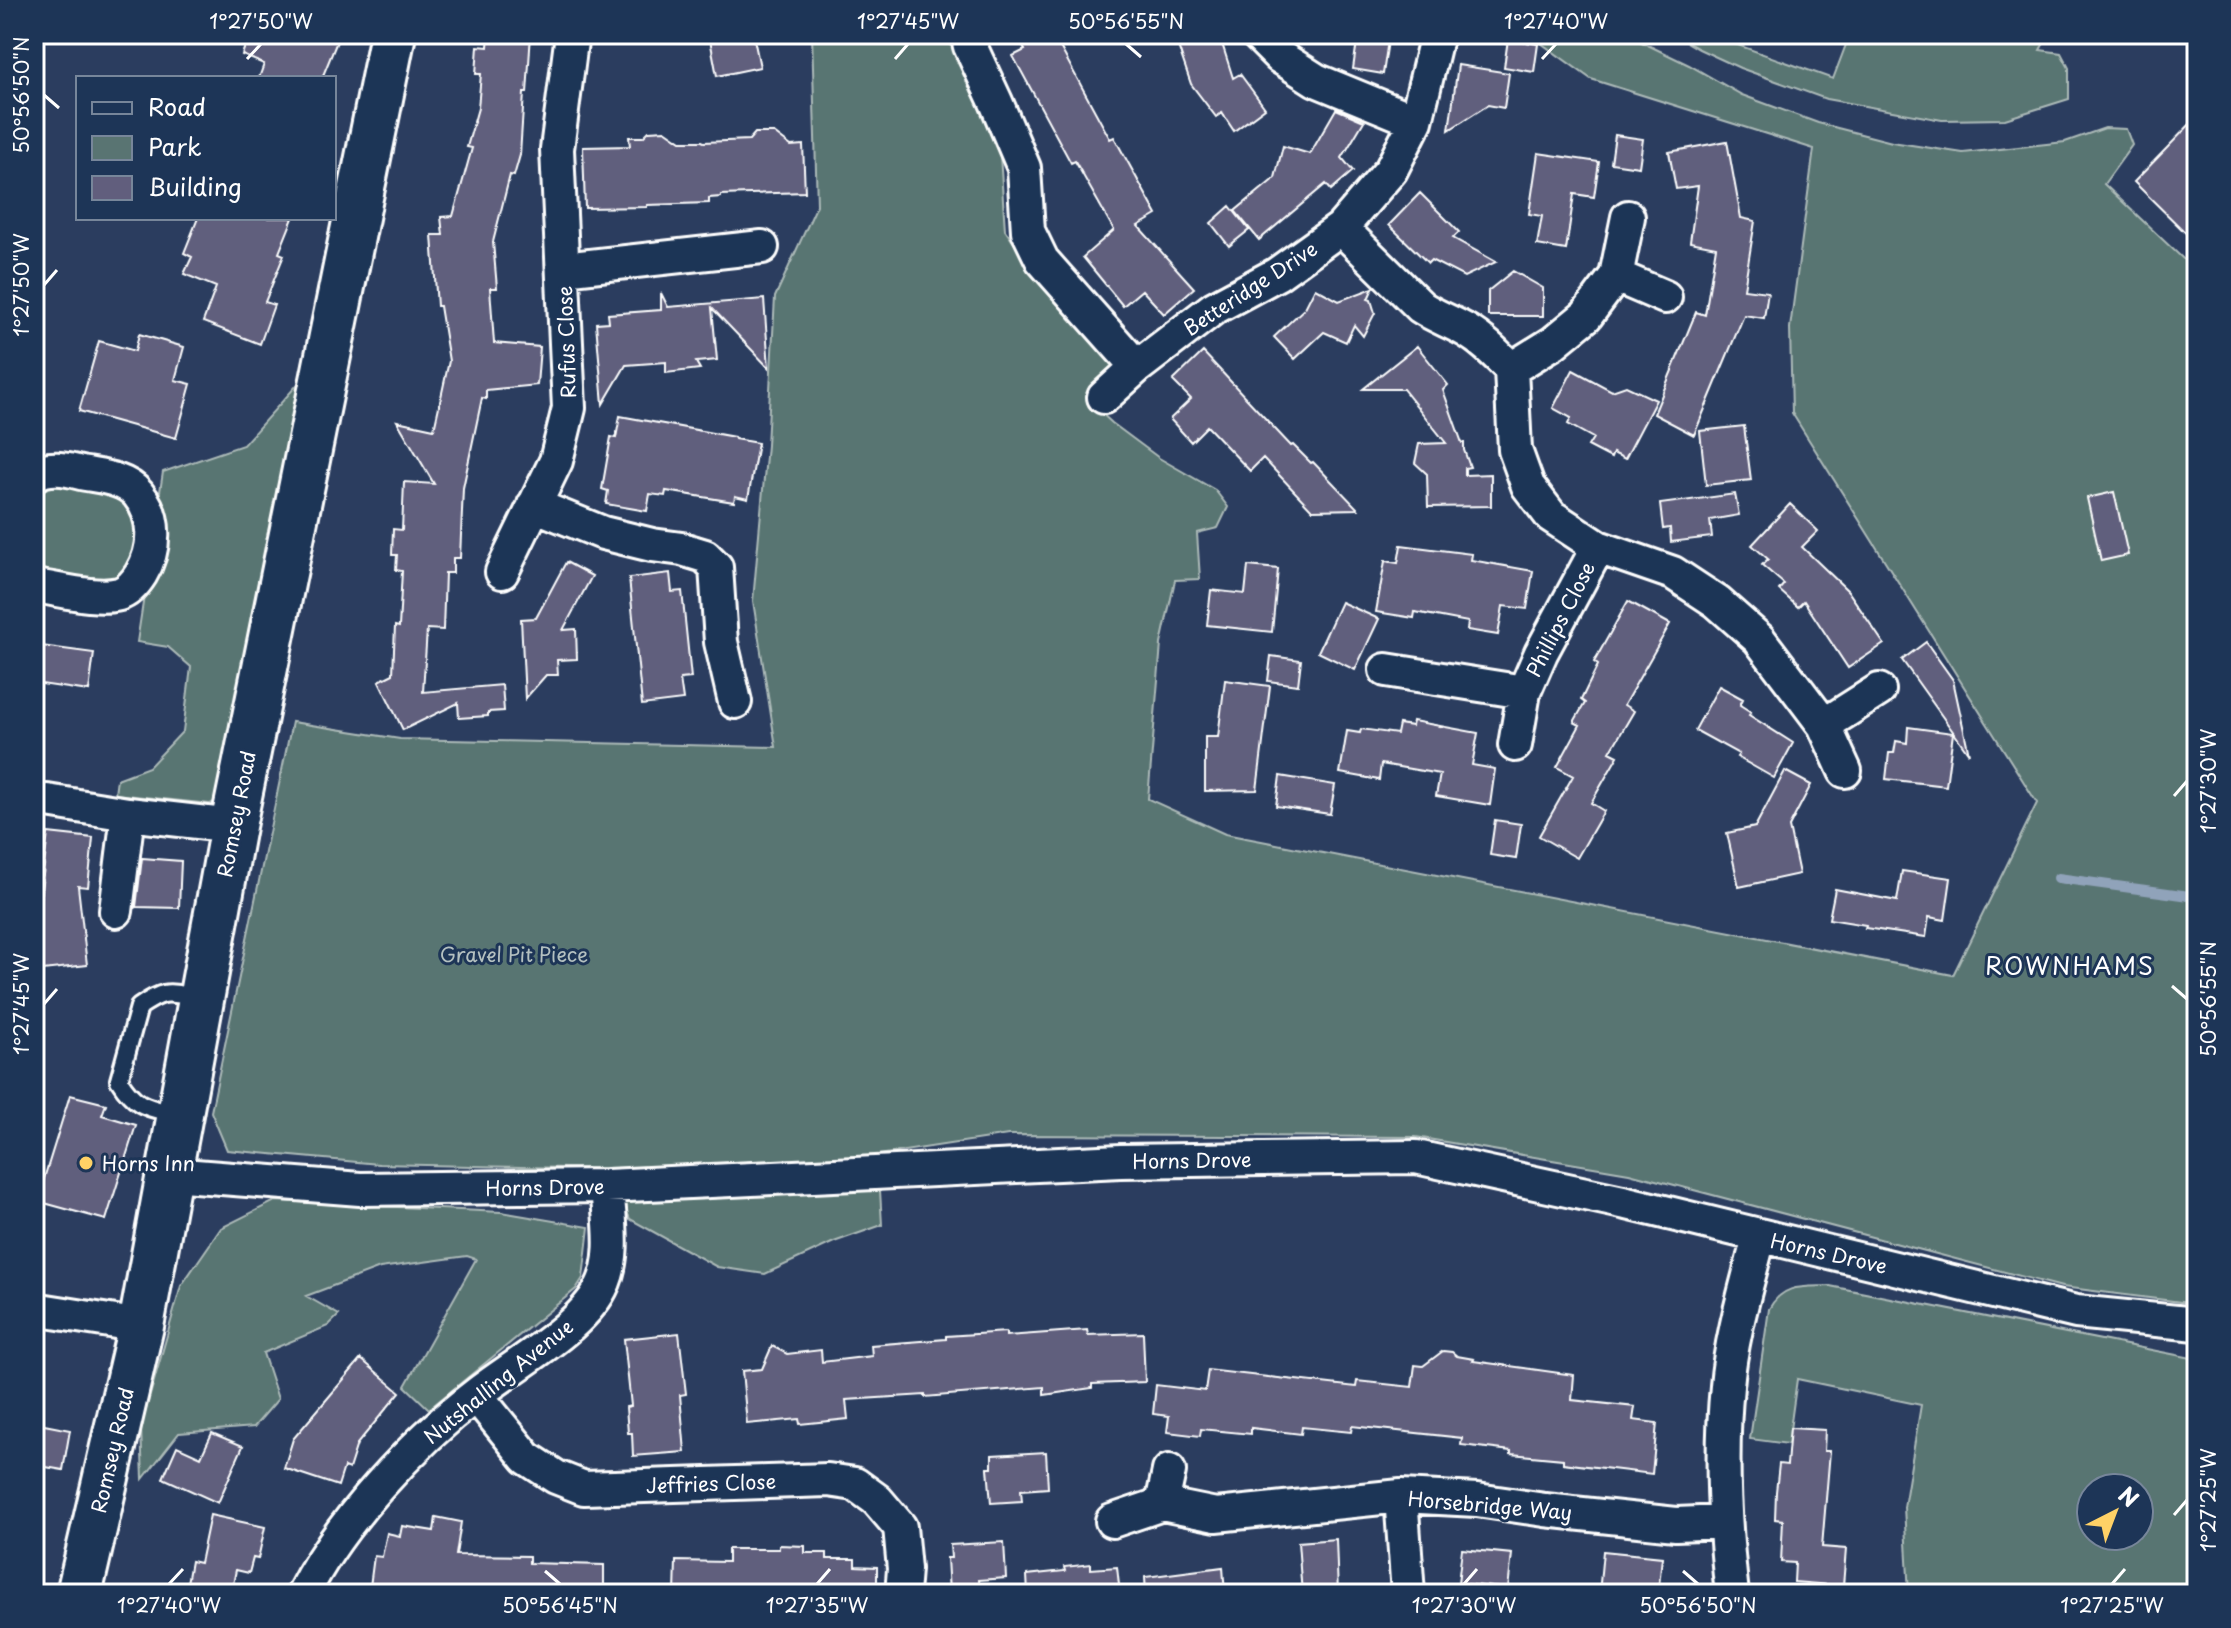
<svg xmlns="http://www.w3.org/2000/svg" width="2231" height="1628" font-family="'Playpen Sans',sans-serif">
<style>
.green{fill:#597472;stroke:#acbab8;stroke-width:2;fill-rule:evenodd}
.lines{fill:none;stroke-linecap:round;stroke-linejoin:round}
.stream{stroke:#90a3ba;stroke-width:10}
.building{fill:#615e7d;stroke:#fff;stroke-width:2}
.lane-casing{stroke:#fff;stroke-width:22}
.street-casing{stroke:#fff;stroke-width:38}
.primary-casing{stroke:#fff;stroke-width:50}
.lane{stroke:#1d3557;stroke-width:16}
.street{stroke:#1d3557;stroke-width:32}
.primary{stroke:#1d3557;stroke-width:44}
.ticks{fill:none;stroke:#fff;stroke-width:3}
.poi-dot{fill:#ffd166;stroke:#1d3557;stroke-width:3}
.labels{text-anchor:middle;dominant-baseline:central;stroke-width:6;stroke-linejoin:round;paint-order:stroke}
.street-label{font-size:20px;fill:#fff;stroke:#1d3557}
.park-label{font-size:20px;fill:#b4c0c0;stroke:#1d3557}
.poi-label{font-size:20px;fill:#fff;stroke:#1d3557;text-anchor:start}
.quarter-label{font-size:24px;letter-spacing:2px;fill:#fff;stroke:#1d3557}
.neatline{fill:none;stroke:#fff;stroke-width:3}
.ticks-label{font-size:20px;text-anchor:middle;fill:#fff}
</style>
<rect width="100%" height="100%" fill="#2b3d5f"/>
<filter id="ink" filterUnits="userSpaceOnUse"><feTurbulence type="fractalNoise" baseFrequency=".0125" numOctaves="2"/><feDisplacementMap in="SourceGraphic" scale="16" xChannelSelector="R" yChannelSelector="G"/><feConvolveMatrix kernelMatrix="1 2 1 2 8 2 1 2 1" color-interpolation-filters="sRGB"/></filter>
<g filter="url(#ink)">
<!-- green -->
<path class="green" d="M 812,34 L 951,34 L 953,50 L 999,140 L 1005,230 L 1029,265 L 1106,351 L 1112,366 L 1105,382 L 1087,400 L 1112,423 L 1159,458 L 1215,490 L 1228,507 L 1218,528 L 1197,533 L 1200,579 L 1175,580 L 1161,644 L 1148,799 L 1225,834 L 1953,975 L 2037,803 L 1792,413 L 1790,328 L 1814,149 L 1591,79 L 1538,41 L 1506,34 L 1625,34 L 1689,65 L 1742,95 L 1818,123 L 1892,142 L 1963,153 L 2065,142 L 2105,128 L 2126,129 L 2132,145 L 2104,184 L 2197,272 L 2197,1304 L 2062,1287 L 1629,1173 L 1416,1137 L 1008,1135 L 878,1155 L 882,1225 L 834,1242 L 765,1274 L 717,1267 L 630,1219 L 610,1169 L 379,1164 L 227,1150 L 211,1112 L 292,722 L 400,739 L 776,747 L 753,601 L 767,445 L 775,297 L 817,205 Z
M 1673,34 L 1707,34 L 1833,79 L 1850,34 L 2049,34 L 2040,50 L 2061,53 L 2069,68 L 2069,99 L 2005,119 L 1942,120 L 1826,99 L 1740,68 L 1699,49 Z
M 305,376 L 226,797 L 210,804 L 115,794 L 117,779 L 149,767 L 183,731 L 191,667 L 168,647 L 137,642 L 163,472 L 243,445 Z
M 53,484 L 119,496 L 141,516 L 137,564 L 107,586 L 34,577 L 34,491 L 39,487 Z
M 275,1201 L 501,1212 L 589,1227 L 583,1278 L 576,1289 L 429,1409 L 405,1386 L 476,1259 L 467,1256 L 380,1268 L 306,1296 L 339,1315 L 328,1326 L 263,1353 L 278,1399 L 254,1427 L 179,1433 L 143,1479 L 141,1427 L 181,1286 L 221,1228 Z
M 1830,1286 L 2197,1359 L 2197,1594 L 1909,1594 L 1904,1507 L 1921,1405 L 1797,1379 L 1788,1444 L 1750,1439 L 1769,1309 C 1783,1283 1804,1287 1830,1286 ZM 2091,1488 L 2139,1488 L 2139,1536 L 2091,1536 Z"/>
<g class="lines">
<!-- stream -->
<path class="stream" d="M 2058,878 L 2197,897"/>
</g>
<!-- building -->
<path class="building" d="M 249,34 L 340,34 L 322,78 L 259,78 L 264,64 L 242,55 Z
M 489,34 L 531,34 L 527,93 L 524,93 L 520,155 L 514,176 L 510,175 L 493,242 L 497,288 L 490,288 L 494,343 L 540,347 L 537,385 L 486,390 L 486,399 L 482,398 L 463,488 L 460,558 L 453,558 L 453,573 L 445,573 L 443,630 L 427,629 L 423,692 L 502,685 L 504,711 L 488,712 L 488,716 L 459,718 L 458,703 L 403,730 L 379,681 L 393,674 L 395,626 L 399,627 L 402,571 L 396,570 L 397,555 L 392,555 L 393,529 L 402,530 L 404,482 L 434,484 L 397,421 L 434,429 L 449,361 L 440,306 L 437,306 L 432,235 L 443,235 L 441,217 L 453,216 L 472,148 L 467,147 L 478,108 L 481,74 L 476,74 L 478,46 L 488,47 Z
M 709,34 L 753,34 L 760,67 L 717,76 Z
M 1017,34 L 1053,34 L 1110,139 L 1114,137 L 1157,215 L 1138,226 L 1194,288 L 1164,314 L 1142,290 L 1123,306 L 1083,257 L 1114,230 L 1075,161 L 1071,163 L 1013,56 L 1025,50 Z
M 1174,34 L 1219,34 L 1233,78 L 1240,74 L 1265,108 L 1234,131 L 1222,113 L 1216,117 L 1191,84 Z
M 1358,34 L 1389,34 L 1383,74 L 1353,69 Z
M 1508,39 L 1538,44 L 1534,72 L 1504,67 Z
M 1458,65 L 1509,73 L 1504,108 L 1488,105 L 1449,130 Z
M 1336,109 L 1364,121 L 1342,158 L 1353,171 L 1331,190 L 1326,184 L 1259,240 L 1235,211 L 1275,178 L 1283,146 L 1310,154 Z
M 2197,117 L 2197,244 L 2134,182 Z
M 665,130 L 681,141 L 702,141 L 704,142 L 749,140 L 755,133 L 774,133 L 791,146 L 803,145 L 805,192 L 721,195 L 721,197 L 709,198 L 709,203 L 647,205 L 647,207 L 585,208 L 583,147 L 630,146 L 629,137 L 643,137 L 649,131 Z
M 1615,135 L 1643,139 L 1639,167 L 1611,163 Z
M 1727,141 L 1741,218 L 1755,221 L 1744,289 L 1768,292 L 1764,318 L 1744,315 L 1694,435 L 1654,414 L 1696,312 L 1705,315 L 1716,247 L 1690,242 L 1698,186 L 1676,189 L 1669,152 Z
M 1538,153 L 1599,162 L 1594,197 L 1574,194 L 1566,250 L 1537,245 L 1542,216 L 1529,214 Z
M 1420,193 L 1459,232 L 1453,238 L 1496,262 L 1464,277 L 1431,260 L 1428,263 L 1389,225 Z
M 1230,206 L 1249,230 L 1229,246 L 1211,223 Z
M 198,218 L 293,218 L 279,253 L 284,255 L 265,302 L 274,305 L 260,344 L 203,322 L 216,287 L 184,274 L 192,257 L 184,253 Z
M 1513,271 L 1543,288 L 1543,316 L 1488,316 L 1488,291 Z
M 1315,288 L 1339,301 L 1373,288 L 1368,299 L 1371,300 L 1375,313 L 1363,336 L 1354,325 L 1346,342 L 1324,332 L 1295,359 L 1274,337 L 1305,308 Z
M 661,293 L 668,307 L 764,299 L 769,368 L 712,308 L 717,360 L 696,362 L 700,369 L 666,373 L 666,362 L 626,365 L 603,404 L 596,323 L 609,322 L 608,314 L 661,310 Z
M 139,334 L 184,347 L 175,380 L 191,384 L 176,438 L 79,411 L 99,341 L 135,351 Z
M 1417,346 L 1448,385 L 1443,390 L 1462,443 L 1464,443 L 1464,450 L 1470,467 L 1465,468 L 1465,475 L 1491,474 L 1491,506 L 1428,507 L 1427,474 L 1415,463 L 1419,444 L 1446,443 L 1403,389 L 1363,389 Z
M 1203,352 L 1291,446 L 1293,445 L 1311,463 L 1313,462 L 1358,509 L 1312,510 L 1263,458 L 1250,471 L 1207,426 L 1191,442 L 1170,419 L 1191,399 L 1173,381 Z
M 1573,370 L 1612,391 L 1626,386 L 1656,400 L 1625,459 L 1613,453 L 1611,458 L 1588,446 L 1593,438 L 1568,424 L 1571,418 L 1553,408 Z
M 620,416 L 734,437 L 735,439 L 758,443 L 748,499 L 735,496 L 734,502 L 666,491 L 665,496 L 650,494 L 647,511 L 606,504 L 608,491 L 602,489 L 611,437 L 616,438 Z
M 1744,426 L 1751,480 L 1706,485 L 1700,431 Z
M 2114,492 L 2128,555 L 2101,561 L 2087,498 Z
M 1735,494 L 1739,515 L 1710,520 L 1712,537 L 1671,542 L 1670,528 L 1663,529 L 1660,504 Z
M 1790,504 L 1818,531 L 1802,547 L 1848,591 L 1884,644 L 1848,668 L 1804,601 L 1798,607 L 1779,590 L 1784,584 L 1762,565 L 1768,559 L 1752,545 Z
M 1401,545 L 1472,554 L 1471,560 L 1533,571 L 1527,609 L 1503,606 L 1498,635 L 1467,630 L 1468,622 L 1415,612 L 1414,618 L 1376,612 L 1385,561 L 1398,563 Z
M 566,562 L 592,576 L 563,630 L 576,629 L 577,659 L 557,660 L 558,675 L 546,675 L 525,699 L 521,619 L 536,618 Z
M 1248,566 L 1278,569 L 1272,632 L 1207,625 L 1211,590 L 1245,594 Z
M 670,573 L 672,592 L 682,591 L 691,678 L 680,679 L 683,700 L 642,705 L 629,578 Z
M 1628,601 L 1670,624 L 1624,705 L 1634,711 L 1610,752 L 1618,756 L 1591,803 L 1604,811 L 1577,858 L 1539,836 L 1573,776 L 1557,767 L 1580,725 L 1574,722 L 1585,703 L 1581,700 L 1598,665 L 1594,662 Z
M 1341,602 L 1379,619 L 1355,670 L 1318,652 Z
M 1926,642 L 1953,680 L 1969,754 L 1902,660 Z
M 34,645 L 94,653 L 89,691 L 34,683 Z
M 1271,656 L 1301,660 L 1298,685 L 1268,681 Z
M 1225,680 L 1270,686 L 1257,790 L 1205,791 L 1205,737 L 1218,737 Z
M 1719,686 L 1743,699 L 1740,705 L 1751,712 L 1749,715 L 1793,743 L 1774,778 L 1737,757 L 1739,754 L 1695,730 Z
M 1413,721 L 1478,733 L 1472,765 L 1495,769 L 1490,805 L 1436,796 L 1440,774 L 1381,764 L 1379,780 L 1340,773 L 1347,731 L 1360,733 L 1361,729 L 1397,734 L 1399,724 L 1412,726 Z
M 1908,727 L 1953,733 L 1946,786 L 1886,779 L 1889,753 L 1894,753 L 1896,741 L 1907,743 Z
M 1785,771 L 1811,785 L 1789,827 L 1799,874 L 1739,887 L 1727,833 L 1755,827 Z
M 1280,776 L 1335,785 L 1330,814 L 1276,806 Z
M 1495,820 L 1521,824 L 1516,859 L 1490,855 Z
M 48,833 L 93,838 L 88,887 L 78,886 L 87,965 L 43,970 L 37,925 Z
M 142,858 L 181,861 L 179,908 L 136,907 Z
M 1902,871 L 1951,878 L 1945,920 L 1929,917 L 1926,937 L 1865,928 L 1866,925 L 1829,919 L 1835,889 L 1897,901 Z
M 70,1095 L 106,1104 L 102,1115 L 136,1125 L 106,1220 L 37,1201 Z
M 1087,1330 L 1088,1335 L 1143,1333 L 1145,1382 L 1092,1384 L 1092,1388 L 1044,1395 L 1044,1387 L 925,1397 L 925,1395 L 846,1400 L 848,1419 L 800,1424 L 799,1419 L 747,1424 L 742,1371 L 762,1369 L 772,1346 L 787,1354 L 821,1350 L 822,1362 L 872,1356 L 871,1345 L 946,1339 L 946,1336 L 1006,1332 L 1006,1336 Z
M 679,1333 L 686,1394 L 680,1395 L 685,1452 L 633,1456 L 632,1433 L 628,1433 L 626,1407 L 631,1406 L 624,1339 Z
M 1443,1351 L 1452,1352 L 1457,1356 L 1474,1359 L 1473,1361 L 1574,1375 L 1572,1400 L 1635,1407 L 1633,1420 L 1657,1423 L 1652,1474 L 1563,1463 L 1563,1459 L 1511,1454 L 1511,1451 L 1461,1445 L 1462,1438 L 1352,1426 L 1351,1432 L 1302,1427 L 1301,1434 L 1251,1428 L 1251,1434 L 1201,1429 L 1200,1436 L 1167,1432 L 1169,1416 L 1153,1414 L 1156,1385 L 1205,1391 L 1208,1370 L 1356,1387 L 1357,1381 L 1412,1387 L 1415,1365 L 1423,1366 Z
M 361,1359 L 400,1392 L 357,1444 L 349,1469 L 344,1467 L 338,1486 L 284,1468 L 293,1439 Z
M 34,1423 L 70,1430 L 63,1470 L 34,1465 Z
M 1790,1428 L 1825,1430 L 1824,1451 L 1830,1451 L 1822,1547 L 1846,1549 L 1843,1586 L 1794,1582 L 1795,1563 L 1781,1562 L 1783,1520 L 1775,1519 L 1776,1492 L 1779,1464 L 1787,1465 Z
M 212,1433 L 243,1446 L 218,1503 L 163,1478 L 177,1446 L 201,1457 Z
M 1046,1452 L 1048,1488 L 1021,1490 L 1022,1501 L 991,1503 L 988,1468 L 992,1468 L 992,1455 Z
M 210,1515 L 265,1527 L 258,1559 L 253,1558 L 249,1573 L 236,1570 L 231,1594 L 185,1594 L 191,1561 L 200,1563 Z
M 436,1517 L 461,1522 L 456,1555 L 529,1556 L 529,1563 L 604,1565 L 604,1594 L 369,1594 L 374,1556 L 382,1557 L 387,1533 L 400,1536 L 402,1526 L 434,1531 Z
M 1336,1539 L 1338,1594 L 1302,1594 L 1298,1542 Z
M 1004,1542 L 1006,1578 L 979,1580 L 980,1591 L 949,1593 L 947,1558 L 951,1558 L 950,1545 Z
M 779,1545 L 805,1546 L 805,1553 L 827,1553 L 827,1559 L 855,1559 L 855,1566 L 877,1567 L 877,1594 L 675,1594 L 676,1561 L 728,1562 L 728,1549 L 779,1549 Z
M 1462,1549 L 1512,1554 L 1508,1589 L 1458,1583 Z
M 1603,1551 L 1662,1557 L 1659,1586 L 1651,1586 L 1650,1594 L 1599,1594 Z
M 1091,1564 L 1091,1569 L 1117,1567 L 1120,1594 L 1028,1594 L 1027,1575 L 1065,1571 L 1064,1567 Z
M 1223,1567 L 1225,1594 L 1146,1594 L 1145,1577 Z"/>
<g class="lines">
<defs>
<path id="lane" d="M 179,1115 C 148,1107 137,1109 119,1080 L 139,1007 C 165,989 167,992 198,998"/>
<path id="street" d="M 967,34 L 970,46 L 996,102 L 1024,168 L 1028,231 L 1042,260 L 1137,367 L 1214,308 L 1277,274 L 1341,228 L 1391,170 L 1416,121 L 1437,34
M 1257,34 L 1280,57 L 1316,80 L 1416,121
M 1341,228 L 1421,307 C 1436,317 1452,322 1467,331 C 1484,341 1497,355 1511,369 L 1553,343 L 1586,316 L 1616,276 L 1665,297
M 563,269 L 762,247
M 1616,276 L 1628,217
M 1511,369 L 1515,450 L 1528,486 L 1551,516 L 1598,547 L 1673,573 L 1717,602 L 1759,639 L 1824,725 L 1879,690
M 1104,397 L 1137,367
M 34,475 C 48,465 66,469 81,473 C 100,477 125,478 138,494 C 157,517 156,549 141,574 C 136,582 129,591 119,594 C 96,600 58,589 34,586
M 534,505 L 603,533 L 652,545 L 682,549 L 705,556 L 716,567 L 721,642 L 735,702
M 502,572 L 556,461 L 569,408 L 557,149 L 572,34
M 1386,670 L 1524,692
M 1824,725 L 1845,771
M 1515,745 L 1524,692 L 1541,653 L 1598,547
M 47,801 L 128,814
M 116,911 L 128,814 L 233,826
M 170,1174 L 360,1189 L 607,1186 L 1121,1161 L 1416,1157 L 1627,1203 L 2076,1312 L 2197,1324
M 34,1309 L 141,1326
M 476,1395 L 527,1458 L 556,1477 L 584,1488 L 828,1480 L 855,1484 L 877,1500 L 900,1527 L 904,1569 L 902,1594
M 1401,1496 L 1408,1594
M 1162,1504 L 1169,1471
M 1112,1521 L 1162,1504 L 1216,1515 L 1401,1496 L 1477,1500 L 1545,1510 L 1676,1524 L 1724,1522
M 303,1594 C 339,1522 413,1443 477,1394 C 514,1365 580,1329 601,1288 C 617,1258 609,1218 607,1186
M 1732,1594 C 1724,1525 1720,1456 1727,1386 C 1731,1337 1747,1285 1759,1237"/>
<path id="primary" d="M 79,1594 L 141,1326 L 233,826 L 393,34"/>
</defs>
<!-- lane casing -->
<use href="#lane" class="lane-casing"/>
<!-- street casing -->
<use href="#street" class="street-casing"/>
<!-- primary casing -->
<use href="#primary" class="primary-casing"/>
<!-- lane -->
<use href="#lane" class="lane"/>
<!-- street -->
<use href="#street" class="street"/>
<!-- primary -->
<use href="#primary" class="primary"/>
</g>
</g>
<!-- ticks -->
<path class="ticks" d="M 1126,44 L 1141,57M 247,59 L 261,44M 895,59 L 908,44M 1542,59 L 1556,44M 44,95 L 59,108M 44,285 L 57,270M 2174,796 L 2187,781M 2172,986 L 2187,999M 44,1004 L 57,989M 2174,1515 L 2187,1500M 545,1571 L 560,1584M 1683,1571 L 1698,1584M 169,1584 L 183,1569M 817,1584 L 830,1569M 1464,1584 L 1477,1569M 2112,1584 L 2125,1569"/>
<!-- markers -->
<circle class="poi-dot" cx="86" cy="1163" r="8"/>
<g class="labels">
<!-- street labels -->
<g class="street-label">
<text transform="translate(1250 288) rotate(-33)">Betteridge Drive</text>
<text transform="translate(566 342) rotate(-92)">Rufus Close</text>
<text transform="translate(1560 619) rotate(-63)">Phillips Close</text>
<text transform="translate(236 814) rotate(-79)">Romsey Road</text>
<text transform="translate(1192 1160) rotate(-1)">Horns Drove</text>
<text transform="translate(545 1187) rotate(-1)">Horns Drove</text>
<text transform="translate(1829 1253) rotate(13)">Horns Drove</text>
<text transform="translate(498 1381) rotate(-39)">Nutshalling Avenue</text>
<text transform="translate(112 1450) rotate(-77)">Romsey Road</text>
<text transform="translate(711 1483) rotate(-2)">Jeffries Close</text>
<text transform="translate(1490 1505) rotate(5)">Horsebridge Way</text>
</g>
<!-- park labels -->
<g class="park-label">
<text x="514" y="954">Gravel Pit Piece</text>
</g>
<!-- poi labels -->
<g class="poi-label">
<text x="102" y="1163">Horns Inn</text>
</g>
<!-- quarter labels -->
<g class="quarter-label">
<text x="2070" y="965">ROWNHAMS</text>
</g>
</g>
<!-- margin -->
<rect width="2231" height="1628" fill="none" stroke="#1d3557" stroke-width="88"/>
<!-- legend -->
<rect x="76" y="76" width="260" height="144" fill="#1d3557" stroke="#77869a" stroke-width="2"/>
<rect x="92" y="102" width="40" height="12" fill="#1d3557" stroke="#77869a" stroke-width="2"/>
<text x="148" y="116" font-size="24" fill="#ffffff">Road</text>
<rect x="92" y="136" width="40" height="24" fill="#597472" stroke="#77869a" stroke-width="2"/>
<text x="148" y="156" font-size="24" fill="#ffffff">Park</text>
<rect x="92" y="176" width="40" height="24" fill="#615e7d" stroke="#77869a" stroke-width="2"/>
<text x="148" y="196" font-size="24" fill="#ffffff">Building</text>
<!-- north arrow -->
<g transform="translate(2115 1512) rotate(42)"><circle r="38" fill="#1d3557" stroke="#77869a" stroke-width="2"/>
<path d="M0-6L14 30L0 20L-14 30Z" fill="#ffd166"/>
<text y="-12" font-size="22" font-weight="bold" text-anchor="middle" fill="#ffffff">N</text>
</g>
<rect x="44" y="44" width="2143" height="1540" class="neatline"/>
<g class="ticks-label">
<text x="261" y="29">1°27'50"W</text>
<text x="908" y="29">1°27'45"W</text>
<text x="1126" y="29">50°56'55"N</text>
<text x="1556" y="29">1°27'40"W</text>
<text transform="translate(22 95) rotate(-90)" y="7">50°56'50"N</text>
<text transform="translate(22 285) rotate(-90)" y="7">1°27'50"W</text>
<text transform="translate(2209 781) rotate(-90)" y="7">1°27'30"W</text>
<text transform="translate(2209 999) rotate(-90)" y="7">50°56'55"N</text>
<text transform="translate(22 1004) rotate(-90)" y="7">1°27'45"W</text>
<text transform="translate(2209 1500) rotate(-90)" y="7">1°27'25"W</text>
<text x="169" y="1613">1°27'40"W</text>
<text x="560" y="1613">50°56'45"N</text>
<text x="817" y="1613">1°27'35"W</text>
<text x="1464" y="1613">1°27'30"W</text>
<text x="1698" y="1613">50°56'50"N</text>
<text x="2112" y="1613">1°27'25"W</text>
</g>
</svg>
